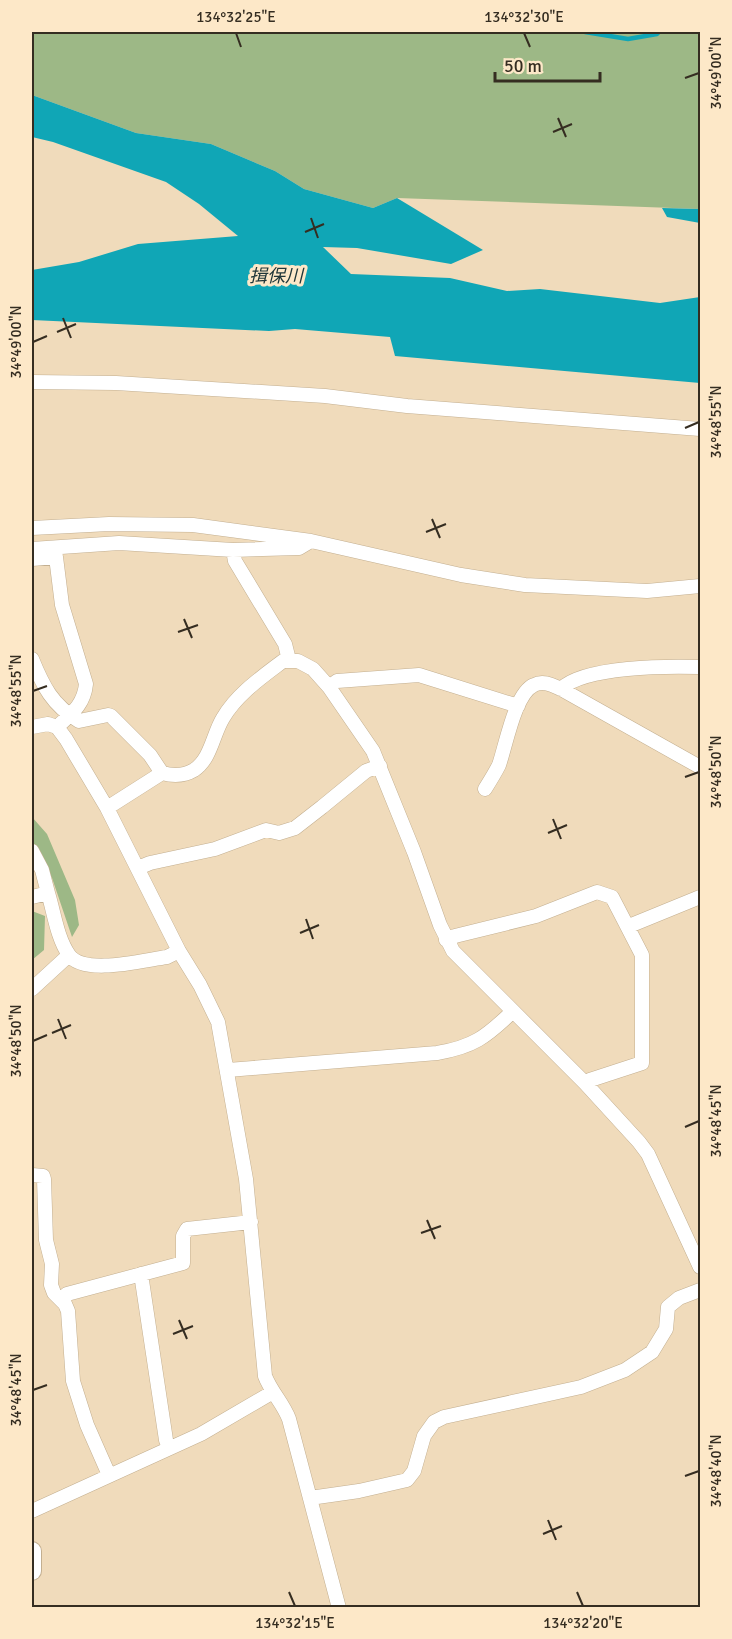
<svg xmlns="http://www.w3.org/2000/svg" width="732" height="1639" font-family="Signika,'Noto Sans JP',sans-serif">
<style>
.green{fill:#9db886}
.water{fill:#10a6b6}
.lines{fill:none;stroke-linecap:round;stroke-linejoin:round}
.stream{stroke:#10a6b6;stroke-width:4.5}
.minor-casing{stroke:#c3af90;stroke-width:15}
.secondary-casing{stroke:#c3af90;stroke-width:20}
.minor{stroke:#fff;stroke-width:14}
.secondary{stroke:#fff;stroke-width:18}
.ticks{fill:none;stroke:#352d21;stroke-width:2}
.labels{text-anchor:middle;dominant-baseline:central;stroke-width:6;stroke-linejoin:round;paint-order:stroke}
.water-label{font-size:18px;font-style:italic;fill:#203639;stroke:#fde8c8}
.neatline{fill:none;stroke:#352d21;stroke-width:2}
.ticks-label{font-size:15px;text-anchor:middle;fill:#352d21}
</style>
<rect width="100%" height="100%" fill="#f0dbbb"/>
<!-- green -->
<path class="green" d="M 32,32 L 700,32 L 700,209 L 397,198 L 373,208 L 304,189 L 275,171 L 211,144 L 136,133 L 32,95 Z
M 32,817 L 47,834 L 75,900 L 79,925 L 72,937 L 52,878 L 32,842 Z
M 32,911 L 45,916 L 44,950 L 32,960 Z"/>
<!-- water -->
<path class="water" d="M 32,95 L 136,133 L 211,144 L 275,171 L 304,189 L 373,208 L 397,198 L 483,250 L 451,264 L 357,248 L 323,247 L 351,274 L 450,278 L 507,291 L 540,289 L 660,303 L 700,297 L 700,383 L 395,356 L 390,337 L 295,329 L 269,331 L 32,320 L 32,270 L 79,262 L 138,244 L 238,236 L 199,204 L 166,182 L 53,142 L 32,137 Z
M 662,208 L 700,209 L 700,223 L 667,217 Z"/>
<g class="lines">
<!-- stream -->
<path class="stream" d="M 585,32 L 628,39 L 657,34 L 659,32"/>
<defs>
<path id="minor" d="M 32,382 L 116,383 L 325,396 L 407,406 L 700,429
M 32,528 L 109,524 L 193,525 L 311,541 L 461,575 L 525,585 L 647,591 L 700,586
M 32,549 L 119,543 L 233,550 L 299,548 L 309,542
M 233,550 L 235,561 L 285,644 L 289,660
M 32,559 L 56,557 L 62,605 L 86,684 C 84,705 71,714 57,727
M 32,659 C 43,686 52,705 79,721 L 108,715 L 111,716 L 150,755 L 162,773
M 329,687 L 337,681 L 419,675 L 518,706
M 561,689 C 584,666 669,666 700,667
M 32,727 L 48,724 L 57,727 L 66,739 L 107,808 L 179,951 L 200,985 L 218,1022 L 246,1179 L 265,1376 C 271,1392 283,1403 289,1419 L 339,1608
M 485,789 C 490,781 495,773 499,765 C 506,745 515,693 534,685 C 543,680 552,685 561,689 L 700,767
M 107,808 L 162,773 C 173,776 184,776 194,770 C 211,759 213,734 223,718 C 237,694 262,677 283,661 L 298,661 L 313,669 L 329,687 L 373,751 L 414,852 L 440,925 L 453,951 L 585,1083 L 639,1142 L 648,1154 L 700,1267
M 32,851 L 42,870 L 48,893
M 138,868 L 150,863 L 215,849 L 266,830 L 279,833 L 295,828 L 322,807 L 366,771 L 380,766
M 32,897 L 48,893 C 54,912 57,938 69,955 C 84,976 144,960 167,957 L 179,951
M 629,926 L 700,897
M 446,940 L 455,936 L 536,916 L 597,892 L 612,897 L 642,955 L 642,1063 L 590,1080 L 585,1083
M 32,989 L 69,955
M 228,1070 L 437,1053 C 473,1047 486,1037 512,1012
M 32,1175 L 43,1176 L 44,1179 L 46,1240 L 52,1264 L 51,1285 L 54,1293 L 65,1304 L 68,1311 L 73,1381 L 87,1425 L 109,1475
M 141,1274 L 166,1440 L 169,1448
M 61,1299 L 67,1294 L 183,1263 L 183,1236 L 187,1229 L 251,1222
M 310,1498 L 359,1491 L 407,1480 L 414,1471 L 424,1436 L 434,1422 L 444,1417 L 581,1387 L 625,1370 L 652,1352 L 666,1329 L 668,1307 L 679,1298 L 700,1290
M 32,1511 L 201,1434 L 273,1392"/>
<path id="secondary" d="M 32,1551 L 32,1571"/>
</defs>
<!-- minor casing -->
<use href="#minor" class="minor-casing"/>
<!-- secondary casing -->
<use href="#secondary" class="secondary-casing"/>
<!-- minor -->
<use href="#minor" class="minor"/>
<!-- secondary -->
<use href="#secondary" class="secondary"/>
</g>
<!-- ticks -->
<path class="ticks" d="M 236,33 L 241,47M 524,33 L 530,47M 685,78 L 699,73M 558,118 L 566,137M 553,132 L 572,124M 311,218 L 318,238M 305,232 L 324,224M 63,318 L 71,338M 57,332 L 76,324M 33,342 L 47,336M 685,428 L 699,422M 432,519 L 440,538M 426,532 L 446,524M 184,619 L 192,638M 178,632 L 198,625M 33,691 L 47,686M 685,777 L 699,772M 553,819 L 561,839M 548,833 L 567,825M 306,919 L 313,939M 300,933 L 319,925M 58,1019 L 66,1039M 52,1033 L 71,1025M 33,1041 L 47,1035M 685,1127 L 699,1121M 427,1220 L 435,1239M 421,1233 L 441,1226M 179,1320 L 187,1339M 173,1334 L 193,1326M 33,1390 L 47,1385M 685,1476 L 699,1471M 548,1520 L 556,1540M 543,1534 L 562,1526M 289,1592 L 295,1606M 577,1592 L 583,1606"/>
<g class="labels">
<!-- water labels -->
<g class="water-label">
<text x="276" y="276">揖保川</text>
</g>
</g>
<!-- border -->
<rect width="732" height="1639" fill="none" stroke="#fde8c8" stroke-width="66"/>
<!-- scale -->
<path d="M495 72v9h105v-9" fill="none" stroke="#352d21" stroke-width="3"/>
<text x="504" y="72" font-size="18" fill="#352d21" stroke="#fde8c8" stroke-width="4.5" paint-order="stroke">50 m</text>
<rect x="33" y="33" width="666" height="1573" class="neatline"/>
<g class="ticks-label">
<text x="236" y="22">134°32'25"E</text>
<text x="524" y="22">134°32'30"E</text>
<text transform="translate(716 73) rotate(-90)" y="5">34°49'00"N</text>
<text transform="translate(16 342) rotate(-90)" y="5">34°49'00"N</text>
<text transform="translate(716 422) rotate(-90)" y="5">34°48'55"N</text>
<text transform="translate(16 691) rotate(-90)" y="5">34°48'55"N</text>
<text transform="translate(716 772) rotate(-90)" y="5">34°48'50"N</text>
<text transform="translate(16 1041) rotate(-90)" y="5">34°48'50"N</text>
<text transform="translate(716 1121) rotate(-90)" y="5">34°48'45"N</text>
<text transform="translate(16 1390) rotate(-90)" y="5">34°48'45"N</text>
<text transform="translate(716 1471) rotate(-90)" y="5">34°48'40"N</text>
<text x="295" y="1628">134°32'15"E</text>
<text x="583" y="1628">134°32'20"E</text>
</g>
</svg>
